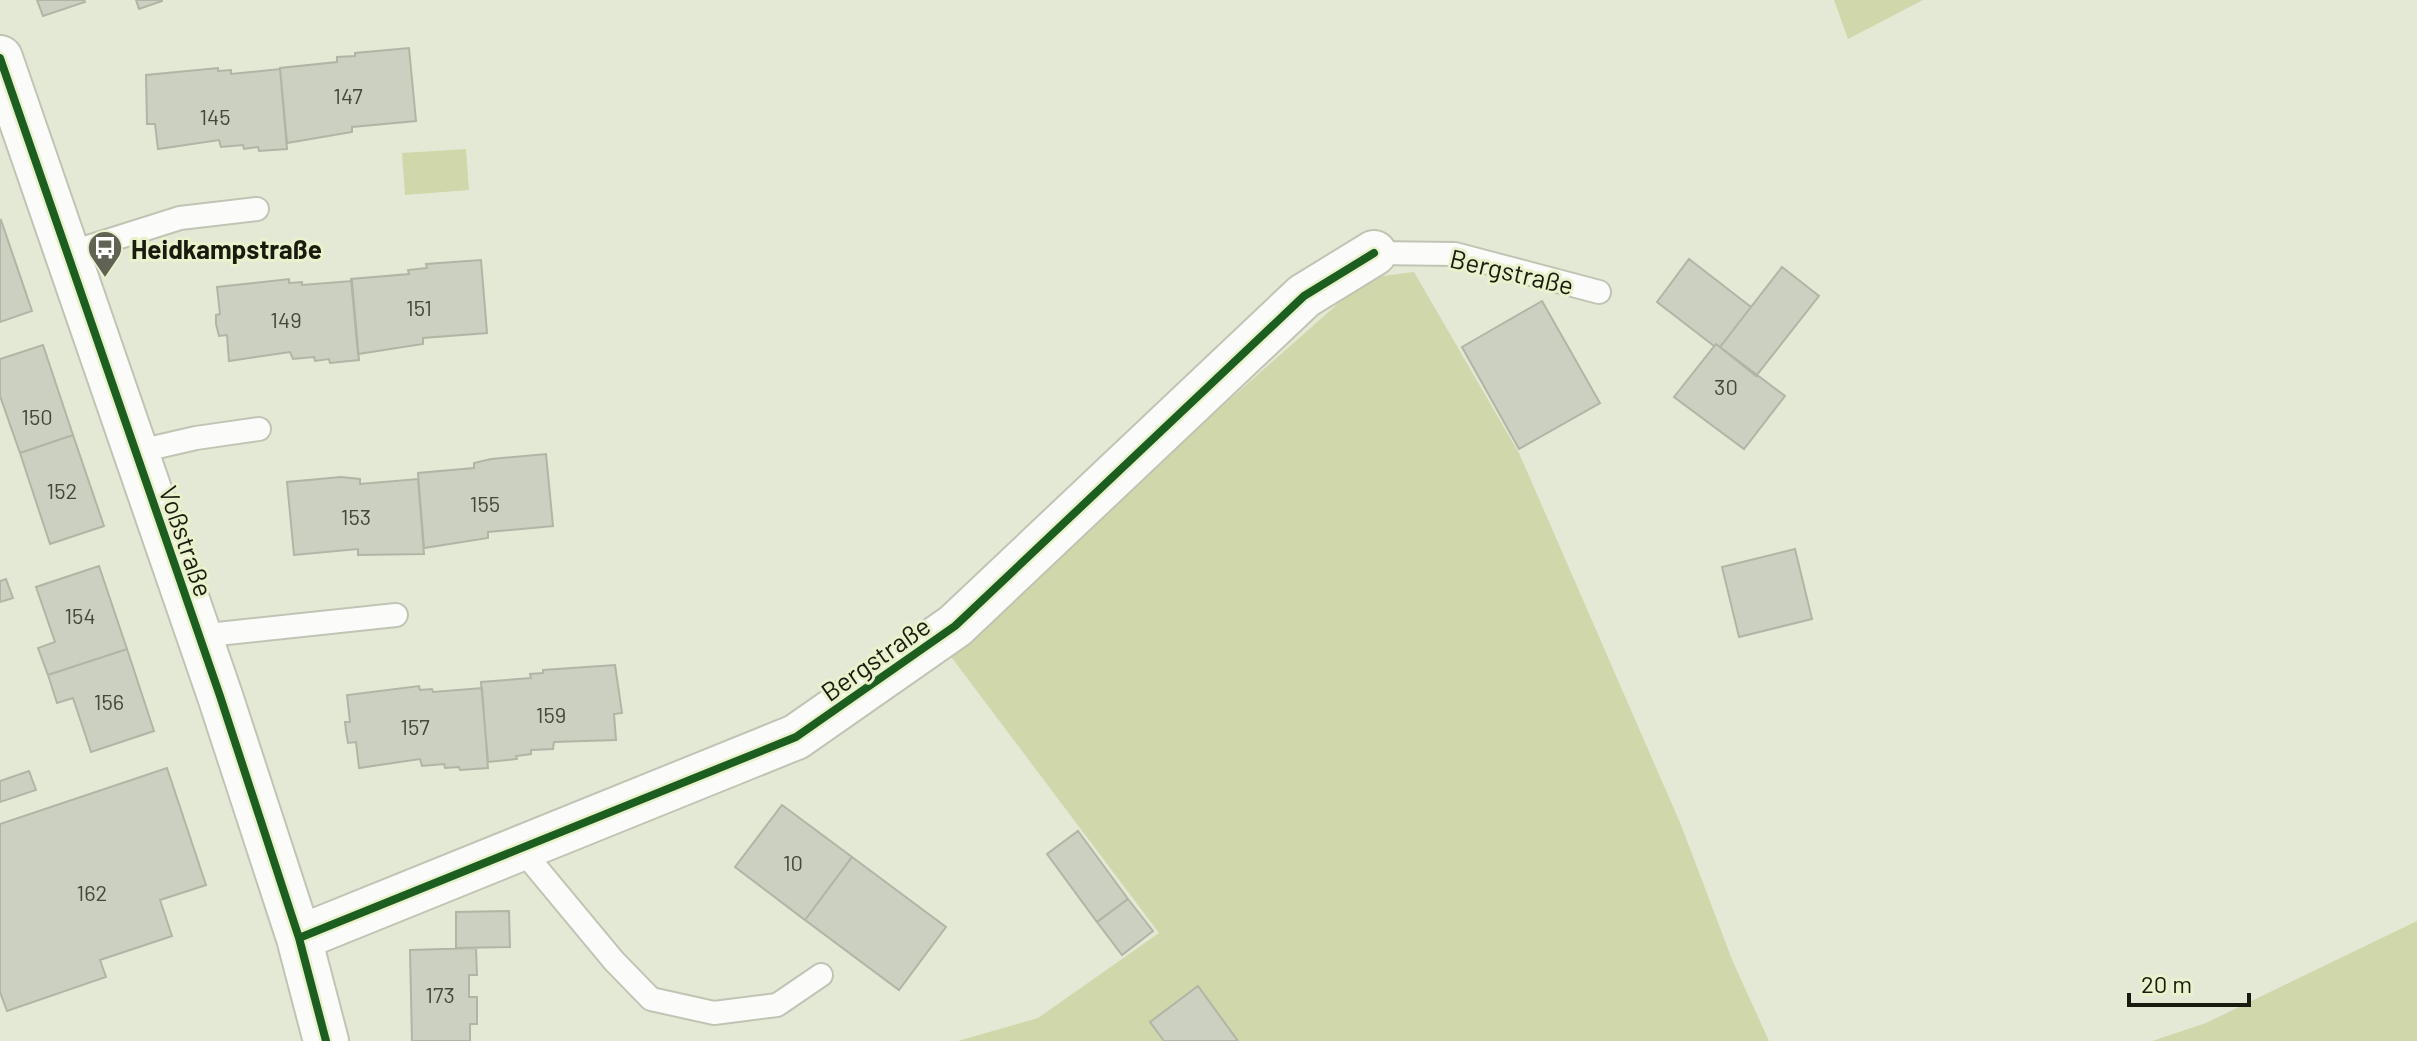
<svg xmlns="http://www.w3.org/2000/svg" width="2417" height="1041" font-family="Barlow,sans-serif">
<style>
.green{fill:#cfd7ab}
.building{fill:#ccd0c0;stroke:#b1b5a6;stroke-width:2}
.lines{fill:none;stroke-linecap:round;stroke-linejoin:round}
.service-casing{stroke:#c0c4b4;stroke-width:26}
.minor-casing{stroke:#c0c4b4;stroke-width:48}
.service{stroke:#fbfcf9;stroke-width:22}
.minor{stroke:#fbfcf9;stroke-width:44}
.cycleway-casing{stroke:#e9f1cd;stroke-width:13}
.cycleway{stroke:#1b5e20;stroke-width:8}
.labels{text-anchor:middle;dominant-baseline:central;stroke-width:6;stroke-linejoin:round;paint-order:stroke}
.number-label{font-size:22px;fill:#46483a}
.poi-label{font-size:26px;font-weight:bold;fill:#191b0e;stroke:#e9f1cd;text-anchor:start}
.street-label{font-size:26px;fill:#191b0e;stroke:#e9f1cd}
</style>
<rect width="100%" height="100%" fill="#e4e9d5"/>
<!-- green -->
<path class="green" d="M 1834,0 L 1923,0 L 1848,39 Z
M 466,149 L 469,190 L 405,195 L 402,153 Z
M 1414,272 L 1519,453 L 1681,825 L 1733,962 L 1769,1041 L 958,1041 L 1038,1018 L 1159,933 L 946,650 L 1367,278 Z
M 2417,921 L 2417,1041 L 2152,1041 L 2206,1023 Z"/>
<!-- building -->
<path class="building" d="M 37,0 L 84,0 L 85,2 L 43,16 Z
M 136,0 L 162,0 L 162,1 L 139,9 Z
M 409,48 L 416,121 L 352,127 L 352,132 L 287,143 L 280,68 L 337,62 L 337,57 L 355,56 L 355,53 Z
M 218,68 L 218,71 L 231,70 L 231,74 L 280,69 L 287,149 L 259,151 L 258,147 L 244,149 L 243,145 L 221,147 L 219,140 L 158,149 L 155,124 L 147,124 L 146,75 Z
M 1,220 L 32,311 L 0,322 L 0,221 Z
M 1689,259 L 1751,307 L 1720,347 L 1716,344 L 1714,346 L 1657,302 Z
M 481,260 L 487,333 L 423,338 L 423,344 L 358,354 L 351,279 L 409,274 L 408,270 L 427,268 L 426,264 Z
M 1782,267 L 1819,296 L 1756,376 L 1720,347 Z
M 289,279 L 289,283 L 302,282 L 302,285 L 352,281 L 359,360 L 330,363 L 329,359 L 315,361 L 314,357 L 293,359 L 290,352 L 229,361 L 227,335 L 219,336 L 216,324 L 216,315 L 220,314 L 217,287 Z
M 1542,301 L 1600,403 L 1519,449 L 1462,347 Z
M 1716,344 L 1785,396 L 1744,449 L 1674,397 Z
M 43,345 L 73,435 L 20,453 L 0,396 L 0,359 Z
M 73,435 L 104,526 L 50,544 L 20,453 Z
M 546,454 L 553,526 L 488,532 L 488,538 L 424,548 L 418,473 L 474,468 L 474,463 L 491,459 Z
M 341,477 L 360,479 L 360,484 L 418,479 L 424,554 L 358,555 L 358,549 L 294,555 L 287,482 Z
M 1795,549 L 1812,619 L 1739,637 L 1722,567 Z
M 99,566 L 127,649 L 48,675 L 38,648 L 55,642 L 36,587 Z
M 6,579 L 13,598 L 0,602 L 0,581 Z
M 127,649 L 154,731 L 91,752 L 73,698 L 57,703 L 48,675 Z
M 615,665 L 622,713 L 614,714 L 616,740 L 554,742 L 553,749 L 531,750 L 531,754 L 516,756 L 517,759 L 488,762 L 481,682 L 531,678 L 530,674 L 543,673 L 543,670 Z
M 419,686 L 420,690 L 432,689 L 433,692 L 482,688 L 488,768 L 460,770 L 459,767 L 445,768 L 444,764 L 422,766 L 420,759 L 359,768 L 356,742 L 348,743 L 346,731 L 345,722 L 350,722 L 347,695 Z
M 167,768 L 206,885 L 160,900 L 172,936 L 100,960 L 106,977 L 7,1011 L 0,992 L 0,824 Z
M 29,771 L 36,790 L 0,802 L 0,781 Z
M 782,805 L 852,857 L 805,920 L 735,867 Z
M 1078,831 L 1128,899 L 1097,922 L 1047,854 Z
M 852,857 L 946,927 L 899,990 L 805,920 Z
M 1128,899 L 1153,931 L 1122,955 L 1097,922 Z
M 509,911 L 510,947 L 456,948 L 456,912 Z
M 476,948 L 477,975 L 469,975 L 469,997 L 477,997 L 477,1024 L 470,1024 L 470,1041 L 412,1041 L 410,950 Z
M 1198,986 L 1238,1041 L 1164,1041 L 1150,1022 Z"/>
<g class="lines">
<defs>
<path id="service" d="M 1374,253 L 1455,254 L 1599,292
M 66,254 L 180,218 L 257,209
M 135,452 L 196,438 L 259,429
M 199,636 L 396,615
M 521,849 L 614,961 L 651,999 L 714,1013 L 777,1005 L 821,975"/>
<path id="minor" d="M 0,58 L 220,696 L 299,938 L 326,1041
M 299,938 L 796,737 L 955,626 L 1304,296 L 1374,253"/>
</defs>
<!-- service casing -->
<use href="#service" class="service-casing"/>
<!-- minor casing -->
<use href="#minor" class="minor-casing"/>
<!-- service -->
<use href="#service" class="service"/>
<!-- minor -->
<use href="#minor" class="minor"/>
<defs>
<path id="cycleway" d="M 0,58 L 220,696 L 299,938 L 326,1041
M 299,938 L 796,737 L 955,626 L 1304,296 L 1374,253"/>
</defs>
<!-- cycleway casing -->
<use href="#cycleway" class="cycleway-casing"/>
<!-- cycleway -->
<use href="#cycleway" class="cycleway"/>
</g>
<!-- icons -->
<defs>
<symbol id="bus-pin" viewBox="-11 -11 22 30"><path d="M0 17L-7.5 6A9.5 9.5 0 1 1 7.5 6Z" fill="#606354" stroke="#e9f1cd"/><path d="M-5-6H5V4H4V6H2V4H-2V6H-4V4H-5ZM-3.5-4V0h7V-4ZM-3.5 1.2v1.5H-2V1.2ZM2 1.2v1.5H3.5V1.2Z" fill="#fff"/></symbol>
</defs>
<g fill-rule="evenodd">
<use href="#bus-pin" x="85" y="228" width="40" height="54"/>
</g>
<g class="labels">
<!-- number labels -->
<g class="number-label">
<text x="348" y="95">147</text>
<text x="215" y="116">145</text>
<text x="419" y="307">151</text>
<text x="286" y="319">149</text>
<text x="1726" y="386">30</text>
<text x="37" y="416">150</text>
<text x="62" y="490">152</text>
<text x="485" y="503">155</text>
<text x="356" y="516">153</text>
<text x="80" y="615">154</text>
<text x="109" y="701">156</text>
<text x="551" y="714">159</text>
<text x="415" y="726">157</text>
<text x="793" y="862">10</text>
<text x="92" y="892">162</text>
<text x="440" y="994">173</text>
</g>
<!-- poi labels -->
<g class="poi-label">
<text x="131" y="248">Heidkampstraße</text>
</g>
<!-- street labels -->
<g class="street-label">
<text transform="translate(1512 271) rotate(13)">Bergstraße</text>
<text transform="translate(187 541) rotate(71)">Voßstraße</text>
<text transform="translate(875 658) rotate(-35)">Bergstraße</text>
</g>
</g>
<!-- scale -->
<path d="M2129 993v12h120v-12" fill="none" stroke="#191b0e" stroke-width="4"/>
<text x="2141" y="993" font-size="24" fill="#191b0e" stroke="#e9f1cd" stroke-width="6" paint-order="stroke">20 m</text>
</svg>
